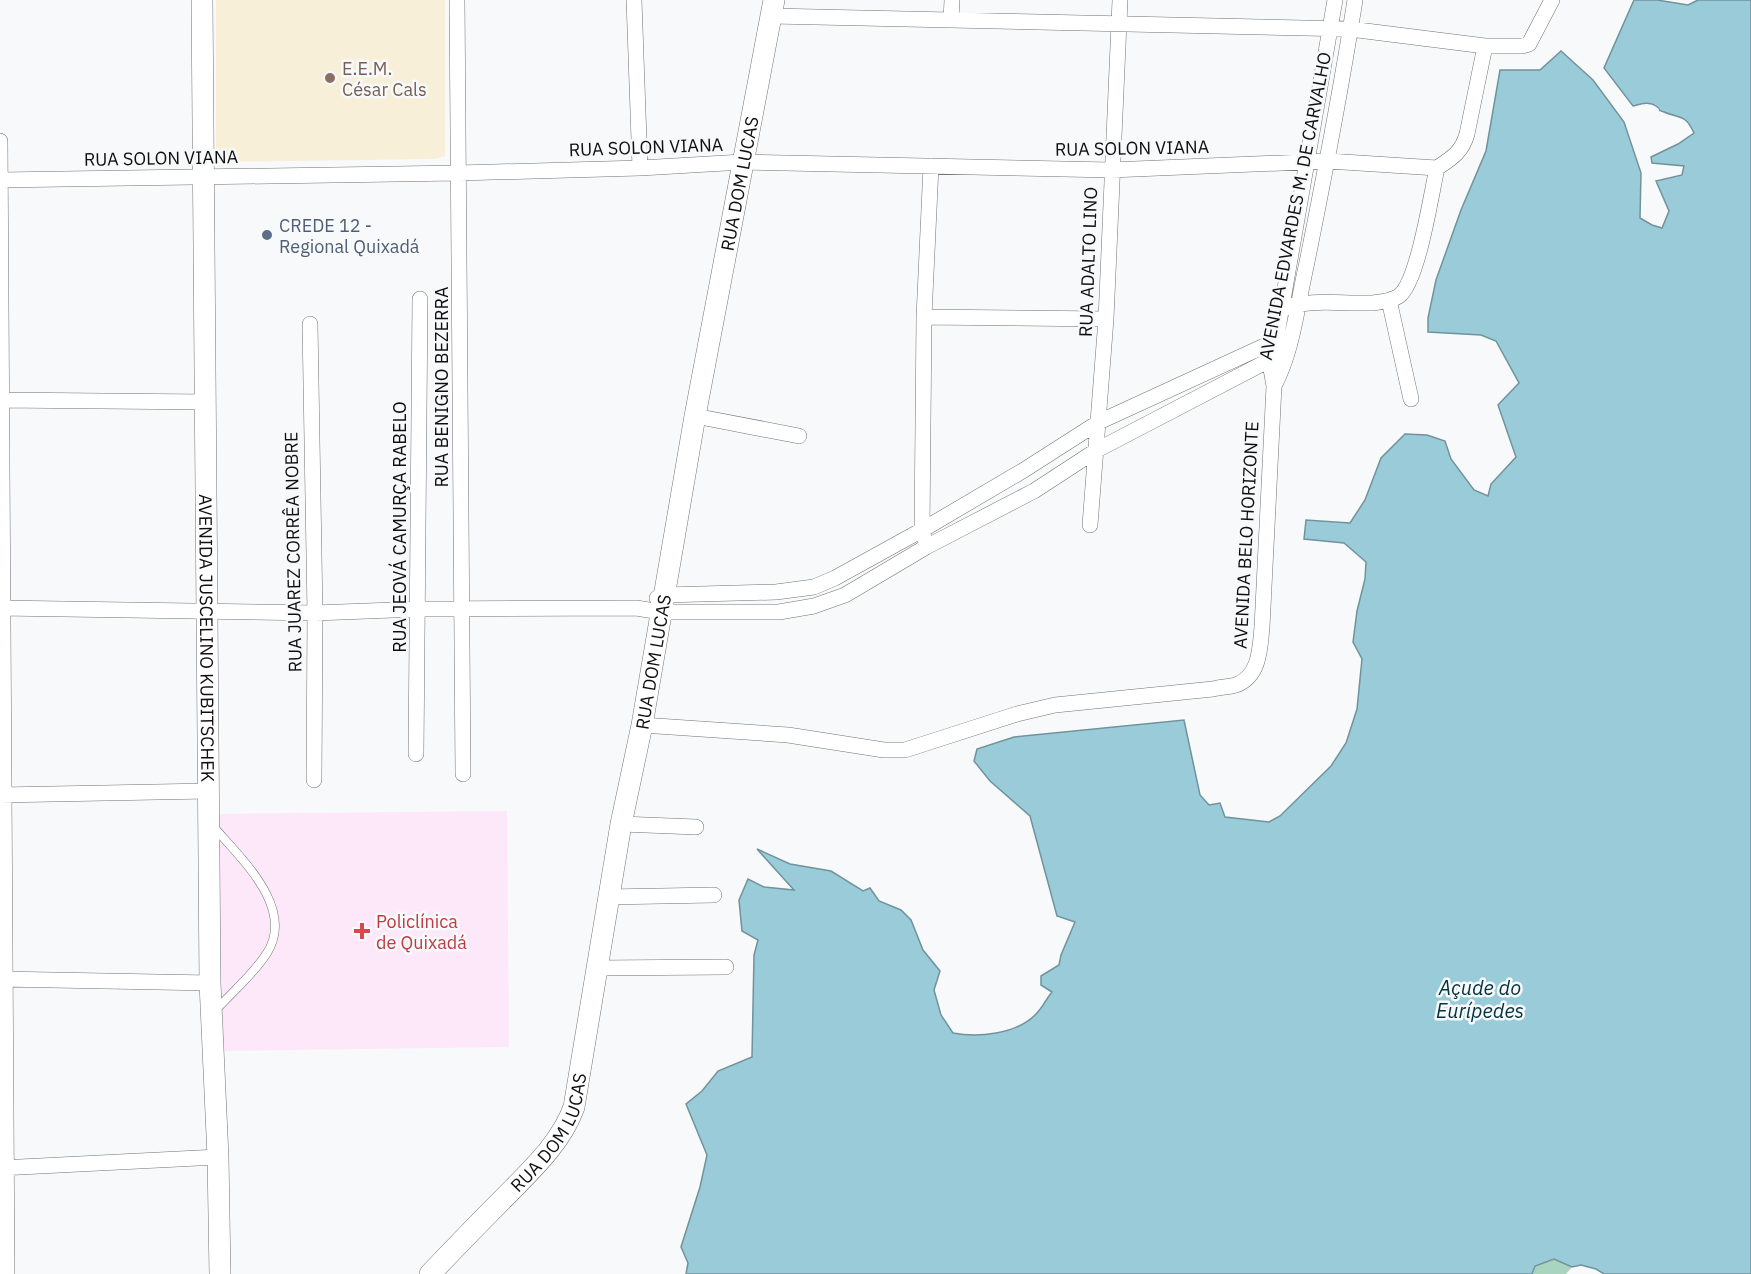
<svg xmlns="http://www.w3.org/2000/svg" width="1751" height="1274" font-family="'IBM Plex Sans',sans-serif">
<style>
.education{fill:#f8efd9}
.medical{fill:#fce8f8}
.forest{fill:#a9d4bf}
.water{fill:#9acbd8;stroke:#70939c;stroke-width:1.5}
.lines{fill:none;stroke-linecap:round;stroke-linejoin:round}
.lane-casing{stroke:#727375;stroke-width:9}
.street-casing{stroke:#727375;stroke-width:16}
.secondary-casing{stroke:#727375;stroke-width:22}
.lane{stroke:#fff;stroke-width:8}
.street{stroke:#fff;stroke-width:15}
.secondary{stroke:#fff;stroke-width:21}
.education-dot{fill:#8d6e63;stroke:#f8f9fb;stroke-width:2}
.service-dot{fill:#5c6f8a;stroke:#f8f9fb;stroke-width:2}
.health-dot{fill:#e0444e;stroke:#f8f9fb;stroke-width:2}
.labels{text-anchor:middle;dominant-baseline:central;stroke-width:5;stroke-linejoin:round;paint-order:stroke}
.education-label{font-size:18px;fill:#785e54;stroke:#f8f9fb;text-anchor:start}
.street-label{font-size:18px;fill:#0f0f10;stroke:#f8f9fb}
.service-label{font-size:18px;fill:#4e5e75;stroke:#f8f9fb;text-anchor:start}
.health-label{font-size:18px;fill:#be3a42;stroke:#f8f9fb;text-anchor:start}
.water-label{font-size:20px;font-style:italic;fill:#03333d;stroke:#f8f9fb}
</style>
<rect width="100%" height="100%" fill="#f8f9fb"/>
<!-- education -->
<path class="education" d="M 216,0 L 445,0 L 445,156 L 434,159 L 216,162 Z"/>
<!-- medical -->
<path class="medical" d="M 507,811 L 509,1047 L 217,1051 L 214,814 Z"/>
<!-- forest -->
<path class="forest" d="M 1554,1259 L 1572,1267 L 1566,1274 L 1532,1274 L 1535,1266 Z"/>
<!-- water -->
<path class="water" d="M 1634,0 L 1657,0 L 1688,5 L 1698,0 L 1751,0 L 1751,1274 L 1604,1274 L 1596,1269 L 1581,1265 L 1572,1267 L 1554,1259 L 1535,1266 L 1532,1274 L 686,1274 L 688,1263 L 681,1247 L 700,1187 L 707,1155 L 686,1104 L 702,1091 L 718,1071 L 752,1057 L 754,955 L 758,940 L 742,931 L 739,900 L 748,879 L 764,887 L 794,890 L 757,849 L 790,864 L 831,871 L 863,891 L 870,888 L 879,901 L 901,910 L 911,920 L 923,950 L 940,971 L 934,990 L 941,1015 L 953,1033 C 978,1038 1016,1034 1035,1015 C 1042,1009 1046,999 1052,992 L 1041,985 L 1041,976 L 1059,965 L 1061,955 L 1075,922 L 1057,916 L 1030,816 L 990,781 L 974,761 L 977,749 L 1014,737 L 1184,720 L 1200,795 L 1209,805 L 1220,803 L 1225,817 L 1269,822 L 1280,816 L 1331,766 L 1346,743 L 1357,709 L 1362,659 L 1353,642 L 1357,611 L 1365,579 L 1366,562 L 1344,543 L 1304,539 L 1306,520 L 1350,523 L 1365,500 L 1381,458 L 1405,434 L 1427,435 L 1445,441 L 1451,459 L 1474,490 L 1488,496 L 1491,484 L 1516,457 L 1498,405 L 1519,383 L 1496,341 L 1481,335 L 1428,332 L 1428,318 L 1436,280 L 1461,210 L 1486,151 L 1500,70 L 1540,70 L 1561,51 L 1593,80 L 1624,122 L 1641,173 L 1640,218 L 1652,225 L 1662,228 L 1669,211 L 1656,181 L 1682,175 L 1684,166 L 1652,163 L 1651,157 L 1678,144 L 1694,133 C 1685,114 1681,119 1664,112 C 1655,109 1664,112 1656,106 C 1649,101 1641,104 1633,106 L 1604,68 Z"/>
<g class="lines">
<defs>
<path id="lane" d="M 213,826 C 239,857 296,907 267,953 C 253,975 232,992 214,1012"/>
<path id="street" d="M 457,0 L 463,774
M 634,0 L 640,168
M 772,16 L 1350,29 L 1485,46
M 951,20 L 952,0
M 0,141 L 7,1274
M 0,180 L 459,173 L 640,168 L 743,162 L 1111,170 L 1328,161 L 1437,168
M 1389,300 L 1411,399
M 1280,309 C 1312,298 1339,304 1372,303 C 1380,302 1392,301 1399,296 C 1418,282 1431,195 1437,168 C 1452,158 1462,152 1467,134 L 1485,46 L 1522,46 L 1529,44 L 1552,0
M 924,317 L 1106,319
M 310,324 L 315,613 L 314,780
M 1274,386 C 1293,350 1297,306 1306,267 C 1324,178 1341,90 1355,0
M 0,400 L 206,402
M 695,416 L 799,436
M 1090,525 L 1106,319 L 1120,0
M 924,538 L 922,530 L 924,317 L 931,166
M 657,598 L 664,595 L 776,592 L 814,587 L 835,578 L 922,530 L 1024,470 L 1099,422 L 1275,341 L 1292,335
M 0,608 L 315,613 L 419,609 L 636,608 L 661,612 L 779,612 L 814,606 L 845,595 L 926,547 L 1034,491 L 1097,450 L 1287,351
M 642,725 L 788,735 L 884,750 L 905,750 L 1017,714 L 1055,705 L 1213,689 C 1220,687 1229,687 1236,685 C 1260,676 1260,648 1262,627 L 1274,386 L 1271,369 L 1335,0
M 416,754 L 420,299
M 0,795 L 208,791
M 621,824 L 696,827
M 608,897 L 714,895
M 597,968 L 726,967
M 0,979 L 210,983
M 0,1168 L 218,1157"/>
<g id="secondary">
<path id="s1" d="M 202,0 L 210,983 L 218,1157 L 220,1274"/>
<path id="s2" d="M 430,1274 C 453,1250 477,1225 501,1201 C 528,1173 561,1144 574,1107 L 621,824 L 642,725 L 695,416 L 774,0"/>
</g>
</defs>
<!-- lane casing -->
<use href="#lane" class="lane-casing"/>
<!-- street casing -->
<use href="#street" class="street-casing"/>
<!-- secondary casing -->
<use href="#secondary" class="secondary-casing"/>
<!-- lane -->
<use href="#lane" class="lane"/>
<!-- street -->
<use href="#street" class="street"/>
<!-- secondary -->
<use href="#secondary" class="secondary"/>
</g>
<!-- markers -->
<circle class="education-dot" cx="330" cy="78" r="6"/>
<circle class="service-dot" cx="267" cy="235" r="6"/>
<path class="health-dot" d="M359 922h6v6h6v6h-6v6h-6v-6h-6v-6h6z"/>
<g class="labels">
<!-- education labels -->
<g class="education-label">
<text x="342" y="68">E.E.M.<tspan x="342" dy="21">César Cals</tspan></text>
</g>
<!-- street labels -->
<g class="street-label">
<text transform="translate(646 147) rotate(-2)">RUA SOLON VIANA</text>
<text transform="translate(1132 148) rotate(-1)">RUA SOLON VIANA</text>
<text transform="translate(161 158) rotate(-1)">RUA SOLON VIANA</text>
<text stroke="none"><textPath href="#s2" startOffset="1160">RUA DOM LUCAS</textPath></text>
<text transform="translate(1295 206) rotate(-79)">AVENIDA EDVARDES M. DE CARVALHO</text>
<text transform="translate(1088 262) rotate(-88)">RUA ADALTO LINO</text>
<text transform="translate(441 387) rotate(-90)">RUA BENIGNO BEZERRA</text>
<text transform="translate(399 527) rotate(-90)">RUA JEOVÁ CAMURÇA RABELO</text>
<text transform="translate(1246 535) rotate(-87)">AVENIDA BELO HORIZONTE</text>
<text transform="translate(293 552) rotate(-91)">RUA JUAREZ CORRÊA NOBRE</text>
<text stroke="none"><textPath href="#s1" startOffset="638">AVENIDA JUSCELINO KUBITSCHEK</textPath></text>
<text stroke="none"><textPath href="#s2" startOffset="674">RUA DOM LUCAS</textPath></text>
<text stroke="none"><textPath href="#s2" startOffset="188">RUA DOM LUCAS</textPath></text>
</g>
<!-- service labels -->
<g class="service-label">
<text x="279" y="225">CREDE 12 -<tspan x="279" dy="21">Regional Quixadá</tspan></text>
</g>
<!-- health labels -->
<g class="health-label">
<text x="376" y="921">Policlínica<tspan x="376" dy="21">de Quixadá</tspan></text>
</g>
<!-- water labels -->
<g class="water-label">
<text x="1480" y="987">Açude do<tspan x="1480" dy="23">Eurípedes</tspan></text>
</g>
</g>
</svg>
